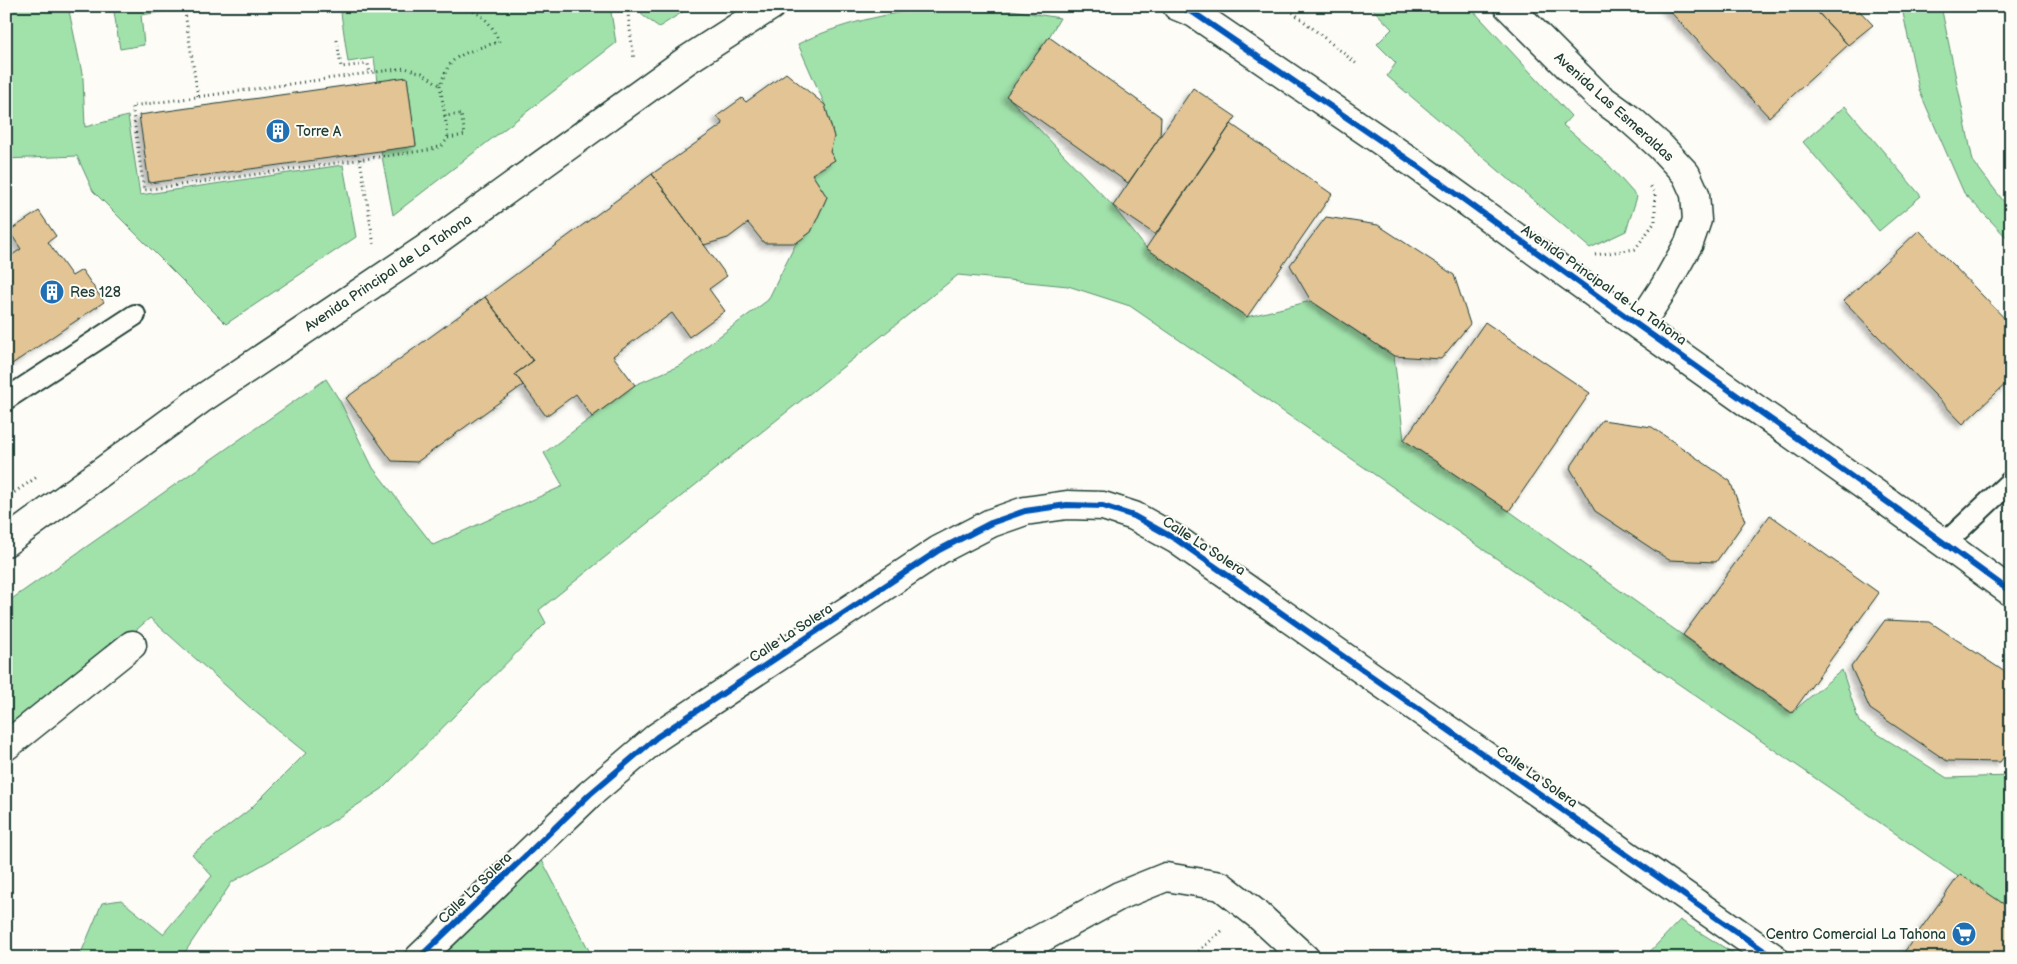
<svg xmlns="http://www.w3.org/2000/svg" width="2017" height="964" font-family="'Balsamiq Sans',sans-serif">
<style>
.green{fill:#a1e2ab;stroke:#609070}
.building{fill:#e2c495;stroke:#1f3d34;filter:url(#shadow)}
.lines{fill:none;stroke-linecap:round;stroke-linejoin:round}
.service-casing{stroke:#1f3d34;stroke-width:24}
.minor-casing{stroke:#1f3d34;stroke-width:31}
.path{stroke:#1f3d34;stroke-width:3;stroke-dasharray:1 4;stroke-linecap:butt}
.service{stroke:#fdfcf7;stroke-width:20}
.minor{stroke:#fdfcf7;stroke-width:28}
.cycleway-casing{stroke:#fdfcf7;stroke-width:9}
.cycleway{stroke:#0057b8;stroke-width:6}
.labels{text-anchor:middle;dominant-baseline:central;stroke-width:4;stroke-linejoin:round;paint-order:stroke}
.street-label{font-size:14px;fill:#1f3d34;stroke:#fdfcf7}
.poi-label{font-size:14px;fill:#1f3d34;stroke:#fdfcf7;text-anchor:start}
</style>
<defs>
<filter id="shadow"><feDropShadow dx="-4.5" dy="4.5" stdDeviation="2.5" flood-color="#0004"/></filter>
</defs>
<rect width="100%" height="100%" fill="#fdfcf7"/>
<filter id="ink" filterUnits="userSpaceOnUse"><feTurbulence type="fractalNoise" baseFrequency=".02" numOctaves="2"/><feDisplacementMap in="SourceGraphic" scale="10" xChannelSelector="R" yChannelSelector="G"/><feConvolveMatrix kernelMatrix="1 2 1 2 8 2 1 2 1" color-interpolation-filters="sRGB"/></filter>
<g filter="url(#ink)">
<!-- green -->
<path class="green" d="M 6,6 L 68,6 L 83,78 L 85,127 L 128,116 L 140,195 L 343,165 L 356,237 L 226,324 L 93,191 L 77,156 L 6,159 Z
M 113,6 L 174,6 L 175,10 L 141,15 L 144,45 L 120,49 Z
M 340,6 L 390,6 L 390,10 L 419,6 L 610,6 L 616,43 L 393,215 L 381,151 L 416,145 L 407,78 L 377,82 L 374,58 L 348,62 Z
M 641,6 L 692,6 L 659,27 L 642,15 Z
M 1370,6 L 1469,6 L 1571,116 L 1563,125 L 1606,162 L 1637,197 L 1626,231 L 1590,248 L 1387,76 L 1396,63 L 1377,44 L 1392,29 Z
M 1897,6 L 1941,6 L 1973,161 L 2011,211 L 2011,242 L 1964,193 L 1919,90 L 1903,13 Z
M 933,7 L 993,7 L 1060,18 L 1049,37 L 1007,96 L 1113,206 L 1146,248 L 1247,317 L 1311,301 L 1394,356 L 1404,440 L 1505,508 L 1791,713 L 1842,670 L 1859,722 L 1947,778 L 2011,776 L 2011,913 L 1130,306 L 1068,286 L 958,275 L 539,610 L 546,623 L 382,789 L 285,852 L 232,882 L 181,958 L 79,958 L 102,903 L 121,900 L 163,934 L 212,876 L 192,854 L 249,810 L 306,753 L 253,710 L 150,618 L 128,637 L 6,733 L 6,603 L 326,379 L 340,401 L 373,468 L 433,545 L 563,486 L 544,453 L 635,385 L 681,365 L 768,300 L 796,243 L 811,232 L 827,197 L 812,174 L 835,160 L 830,152 L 834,137 L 825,105 L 798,44 C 840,23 886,14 933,7 Z
M 1845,106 L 1921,196 L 1879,231 L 1803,142 Z
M 535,847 L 593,958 L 412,958 Z
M 1680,920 L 1741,958 L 1644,958 Z"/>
<!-- building -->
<path class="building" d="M 1665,6 L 1812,6 L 1848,45 L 1769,117 Z
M 1812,6 L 1855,6 L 1873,25 L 1848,45 Z
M 1049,37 L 1161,117 L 1160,137 L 1128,183 L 1006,96 Z
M 786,73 L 825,105 L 834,137 L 830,152 L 835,160 L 812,174 L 827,197 L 811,232 L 796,243 L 764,243 L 748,223 L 728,238 L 704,245 L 652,174 L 723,124 L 717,116 L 742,98 L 746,102 Z
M 407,77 L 416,146 L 149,183 L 139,115 Z
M 1193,88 L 1236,117 L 1156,235 L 1113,206 Z
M 1231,124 L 1332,194 L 1247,317 L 1146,248 Z
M 652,174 L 727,276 L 709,289 L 725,311 L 689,337 L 672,313 L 613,356 L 635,385 L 592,417 L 576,394 L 546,416 L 515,374 L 533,361 L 485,297 Z
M 39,211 L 56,236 L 48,242 L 72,276 L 82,270 L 104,302 L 6,368 L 6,283 L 12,279 L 6,271 L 6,259 L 21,249 L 9,231 Z
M 1326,217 L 1378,225 L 1454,275 L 1470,324 L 1441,359 L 1394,356 L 1311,301 L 1290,265 Z
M 1919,230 L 2011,325 L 2011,379 L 1963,424 L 1844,301 Z
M 485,297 L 533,361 L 515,374 L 523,385 L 417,462 L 392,461 L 346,398 Z
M 1485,322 L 1590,393 L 1509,511 L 1404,440 Z
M 1602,420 L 1652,427 L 1730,481 L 1745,521 L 1716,562 L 1669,560 L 1595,511 L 1570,468 Z
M 1770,515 L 1879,593 L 1792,713 L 1683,635 Z
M 1885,620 L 1930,622 L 2011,676 L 2011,748 L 2000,762 L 1947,761 L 1870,709 L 1851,667 Z
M 1960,874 L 2011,909 L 2011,958 L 1900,958 Z"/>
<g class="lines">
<defs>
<path id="service" d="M 6,399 L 135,315
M 1944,544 L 2011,481"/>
<path id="minor" d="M 1177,6 L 1194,13 L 1416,165 L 1639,326 L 1900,511 L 2011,592
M 1508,6 L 1598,96 L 1631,120 L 1660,146 L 1686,174 L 1695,194 L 1697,220 L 1689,243 L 1665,286 L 1639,326
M 6,542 L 200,400 L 425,249 L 687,60 L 771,6
M 6,746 L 132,645
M 419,958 L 590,794 L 657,737 L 939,550 L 991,523 L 1025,511 L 1067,505 L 1103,506 L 1134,516 L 1177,540 L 1774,958
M 1005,958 L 1119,896 L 1166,877 L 1221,886 L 1258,915 L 1305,958"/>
</defs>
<!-- service casing -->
<use href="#service" class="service-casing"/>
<!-- minor casing -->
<use href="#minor" class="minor-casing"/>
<!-- path -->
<path class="path" d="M 184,6 L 198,97
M 436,6 L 436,8 C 466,4 488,11 499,42 C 490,44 461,53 454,60 C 447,66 444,76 440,85 L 422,73 L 405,68 L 132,106 L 144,190 L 428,150 L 442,146 L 448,138 L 465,135 L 461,114 L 445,116 L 440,85
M 627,6 L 634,60
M 1285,6 L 1358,65
M 337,40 L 341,67 L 368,64 L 370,73
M 445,116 L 448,138
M 360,159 L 374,245
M 1595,255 L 1635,249 L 1655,222 L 1655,193 L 1649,184
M 6,498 L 37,477
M 1191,958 L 1224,929"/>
<!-- service -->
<use href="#service" class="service"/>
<!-- minor -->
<use href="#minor" class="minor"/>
<defs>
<path id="cycleway" d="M 1177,6 L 1194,13 L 1416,165 L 1639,326 L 1900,511 L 2011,592
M 419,958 L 590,794 L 657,737 L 939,550 L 991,523 L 1025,511 L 1067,505 L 1103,506 L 1134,516 L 1177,540 L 1774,958"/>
</defs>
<!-- cycleway casing -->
<use href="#cycleway" class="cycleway-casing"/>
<!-- cycleway -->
<use href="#cycleway" class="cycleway"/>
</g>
</g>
<!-- icons -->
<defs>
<symbol id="building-disc" viewBox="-11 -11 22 22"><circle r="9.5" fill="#1f6fb2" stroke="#fdfcf7"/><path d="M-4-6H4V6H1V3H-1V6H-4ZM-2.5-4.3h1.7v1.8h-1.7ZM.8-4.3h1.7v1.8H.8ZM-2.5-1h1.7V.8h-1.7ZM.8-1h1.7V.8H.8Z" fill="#fff"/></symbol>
<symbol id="supermarket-disc" viewBox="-11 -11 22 22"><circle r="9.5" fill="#1f6fb2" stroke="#fdfcf7"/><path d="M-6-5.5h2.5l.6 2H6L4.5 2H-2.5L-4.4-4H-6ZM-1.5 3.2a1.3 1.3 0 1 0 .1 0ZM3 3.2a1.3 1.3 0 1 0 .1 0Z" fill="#fff"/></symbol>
</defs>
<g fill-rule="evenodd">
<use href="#building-disc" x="264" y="117" width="28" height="28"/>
<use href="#building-disc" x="38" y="278" width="28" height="28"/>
<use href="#supermarket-disc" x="1950" y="920" width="28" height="28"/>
</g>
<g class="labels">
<!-- street labels -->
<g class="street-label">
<text transform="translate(1614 107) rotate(42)">Avenida Las Esmeraldas</text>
<text transform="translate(388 273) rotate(-34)">Avenida Principal de La Tahona</text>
<text transform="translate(1604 285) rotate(35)">Avenida Principal de La Tahona</text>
<text transform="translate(1204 546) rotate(33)">Calle La Solera</text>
<text transform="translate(791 633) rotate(-33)">Calle La Solera</text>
<text transform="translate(1537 777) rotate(35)">Calle La Solera</text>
<text transform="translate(475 888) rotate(-44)">Calle La Solera</text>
</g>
<!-- poi labels -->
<g class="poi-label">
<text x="296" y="131">Torre A</text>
<text x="70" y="292">Res 128</text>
<text x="1946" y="934" text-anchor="end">Centro Comercial La Tahona</text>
</g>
</g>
<!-- margin -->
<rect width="2017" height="964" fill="none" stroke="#fdfcf7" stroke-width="25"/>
<rect x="12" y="12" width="1992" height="939" fill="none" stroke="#1f3d34" stroke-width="2" filter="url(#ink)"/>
</svg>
